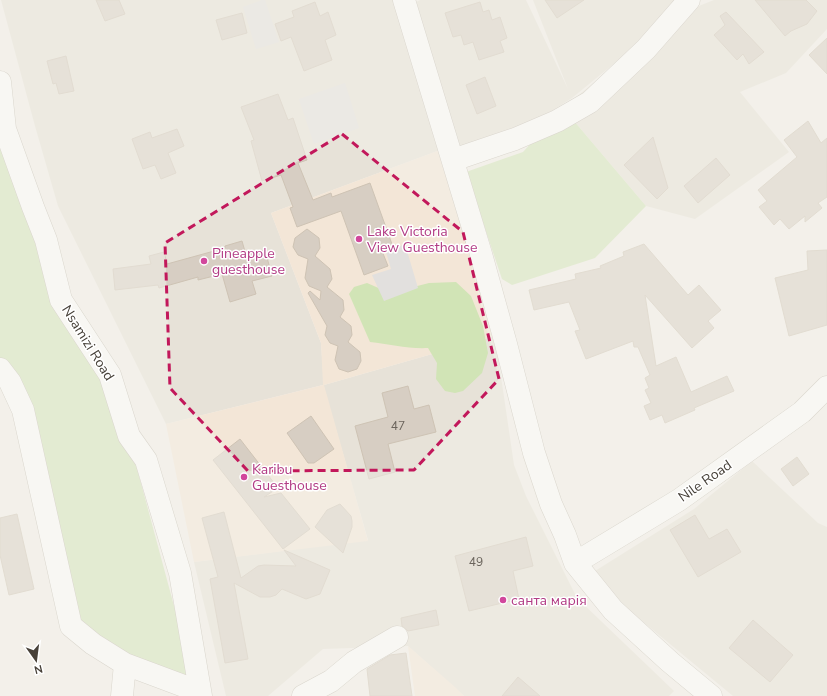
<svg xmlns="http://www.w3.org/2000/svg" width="827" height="696" font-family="'Nunito Sans',sans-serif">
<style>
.residential{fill:#e7e2d8}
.commercial{fill:#f3e6d7}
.green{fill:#d1e4b6}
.parking{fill:#e2e0de}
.building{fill:#d7cec3;stroke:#cec3b4}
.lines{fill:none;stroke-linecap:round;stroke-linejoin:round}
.minor-casing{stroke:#beb7ad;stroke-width:23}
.minor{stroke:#fff;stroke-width:22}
.marked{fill:none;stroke:#c2185b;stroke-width:3;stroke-dasharray:8 5;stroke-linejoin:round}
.hotel-dot{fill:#d1479c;stroke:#fff;stroke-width:1.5}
.labels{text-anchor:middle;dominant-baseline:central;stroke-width:3;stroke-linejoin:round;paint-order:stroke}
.number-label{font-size:12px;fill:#6b645c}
.hotel-label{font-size:14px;fill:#b23c85;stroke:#fff;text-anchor:start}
.street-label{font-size:14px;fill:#474139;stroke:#fff}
</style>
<rect width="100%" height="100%" fill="#f3f0ea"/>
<!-- residential -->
<path class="residential" d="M 1,0 L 394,0 L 440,150 L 271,213 L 321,343 L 324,385 L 495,336 L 514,465 L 526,496 L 577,598 L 674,691 L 669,696 L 464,696 L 408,646 L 323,649 L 268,696 L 226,696 L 194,562 L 368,540 L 323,385 L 166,424 L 58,206 L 35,126 Z
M 420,0 L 526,0 L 568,89 L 533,0 L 681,0 L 644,39 L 572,98 L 520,131 L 461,152 L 413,4 Z
M 714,0 L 827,0 L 827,29 L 786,73 L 740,92 L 789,152 L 695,219 L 646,206 L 563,108 L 676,15 Z
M 752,461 L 818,523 L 827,527 L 827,696 L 733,696 L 619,602 L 595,571 L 694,509 Z"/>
<!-- commercial -->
<path class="commercial" d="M 440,150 L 495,336 L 324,385 L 368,541 L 194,562 L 166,424 L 323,385 L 321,343 L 271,213 Z
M 408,646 L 455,687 L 464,696 L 415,696 Z"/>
<!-- green -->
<path class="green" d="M 563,108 L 646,206 L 595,258 L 512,285 L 502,279 L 466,172 L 523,152 Z
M 0,123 L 131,446 L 177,617 L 188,679 L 90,653 L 0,359 Z
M 456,282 L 471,296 L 483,326 L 488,353 L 482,373 L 463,391 L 455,393 L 445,391 L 436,379 L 437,363 L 428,348 C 408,349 389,344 370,342 L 349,294 L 354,287 L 367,283 L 390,293 L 429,283 Z"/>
<!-- parking -->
<path class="parking" d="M 262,0 L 265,0 L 279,42 L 256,49 L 243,7 Z
M 345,83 L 359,128 L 314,144 L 299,99 Z
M 405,244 L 418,288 L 384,301 L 372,275 L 391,269 L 386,252 Z"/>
<!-- building -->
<path class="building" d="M 96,0 L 119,0 L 125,14 L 105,21 Z
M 545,0 L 584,0 L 557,18 Z
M 755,0 L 806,0 L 817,11 L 807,24 L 791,31 L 785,36 Z
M 315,2 L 320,16 L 328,12 L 336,35 L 325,40 L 332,60 L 304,71 L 291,37 L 281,41 L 275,24 L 294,17 L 292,11 Z
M 480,2 L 483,12 L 489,10 L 492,20 L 500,17 L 507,38 L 500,41 L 504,52 L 479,60 L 473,42 L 464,45 L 461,35 L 453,37 L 445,13 Z
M 726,12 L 764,52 L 749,64 L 743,54 L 737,60 L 714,35 L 725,25 L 720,16 Z
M 242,13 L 247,33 L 222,40 L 216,20 Z
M 827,38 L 827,74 L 809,55 Z
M 66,56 L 74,91 L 59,94 L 56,83 L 53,84 L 47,61 Z
M 485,77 L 496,106 L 477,114 L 466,85 Z
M 278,94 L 288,120 L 293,118 L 307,160 L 298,163 L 313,200 L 331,193 L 332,197 L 370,183 L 393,247 L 382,251 L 388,266 L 364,275 L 341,211 L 297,227 L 290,208 L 293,207 L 281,175 L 262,181 L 251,141 L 254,140 L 241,107 Z
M 808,121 L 821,143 L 827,138 L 827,197 L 818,203 L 822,208 L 805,222 L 805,216 L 789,229 L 780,219 L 774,225 L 759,207 L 767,201 L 758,190 L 797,157 L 784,140 Z
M 177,129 L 184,146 L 168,153 L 176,173 L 161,179 L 155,165 L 143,169 L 132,139 L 150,132 L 152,138 Z
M 653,137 L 668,188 L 657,199 L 624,165 Z
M 716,158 L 730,175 L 698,203 L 684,186 Z
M 307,229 L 319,238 L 320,248 L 315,256 L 330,269 L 332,279 L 327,287 L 343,300 L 344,310 L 340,317 L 351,326 L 352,335 L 348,342 L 360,352 L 361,361 L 357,369 L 348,372 L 339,369 L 335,360 L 338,346 L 330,343 L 325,335 L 327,326 L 308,293 L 310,291 L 320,300 L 321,291 L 309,286 L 305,278 L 308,259 L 298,255 L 293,247 L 295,238 Z
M 242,241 L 246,255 L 265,250 L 272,276 L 252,281 L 256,294 L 230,302 L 222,274 L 198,280 L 198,277 L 159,288 L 158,285 L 115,290 L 113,269 L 151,264 L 149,256 L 164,252 L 167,264 L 225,248 L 225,246 Z
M 644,244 L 688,295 L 699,285 L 721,310 L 708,321 L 714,328 L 692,348 L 645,295 L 656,366 L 676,357 L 691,392 L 727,376 L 734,391 L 694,408 L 695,410 L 665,423 L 662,415 L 650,420 L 644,406 L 651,403 L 645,390 L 649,388 L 645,378 L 650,375 L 638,347 L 634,347 L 633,341 L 586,359 L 575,331 L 580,330 L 569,302 L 534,310 L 529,290 L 576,279 L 575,274 L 601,268 L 600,266 L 624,256 L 623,252 Z
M 827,250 L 827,325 L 789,336 L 775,278 L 808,270 L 807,251 Z
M 408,386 L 414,409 L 429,405 L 436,432 L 388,444 L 395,472 L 369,479 L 355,426 L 388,417 L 382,393 Z
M 311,416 L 334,449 L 314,463 L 308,463 L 287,433 Z
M 240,439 L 278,488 L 264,497 L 281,493 L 310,529 L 283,549 L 213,460 Z
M 797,457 L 809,474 L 793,486 L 781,469 Z
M 340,504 L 351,516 L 352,521 L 352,527 L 343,553 L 315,527 L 327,510 Z
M 224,512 L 241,578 L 258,566 L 264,565 L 296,566 L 284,550 L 330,570 L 320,594 L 306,599 L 282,589 L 276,595 L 270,597 L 260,597 L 234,583 L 248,659 L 225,663 L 210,579 L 218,577 L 202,518 Z
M 17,514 L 34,589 L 9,595 L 0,555 L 0,518 Z
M 695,515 L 709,539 L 727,529 L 741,552 L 698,577 L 670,530 Z
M 526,537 L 533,566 L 513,571 L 519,599 L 469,611 L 455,556 Z
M 436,610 L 439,625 L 408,631 L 402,626 L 401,618 Z
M 753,620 L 793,655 L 770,682 L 729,648 Z
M 406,653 L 412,696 L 370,696 L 367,669 L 390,655 Z
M 518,677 L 540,696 L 502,696 Z"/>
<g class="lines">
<defs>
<path id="minor" d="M 404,0 L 481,254 L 506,344 L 534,453 L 551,504 L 565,535 L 575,563 L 613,610 L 670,662 L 711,696
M 0,82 L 5,129 L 33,207 L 46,240 L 61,300 L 110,375 L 129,436 L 146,460 L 180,573 L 201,696
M 453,160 L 515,139 L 557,121 L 590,102 L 646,49 L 689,0
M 0,369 L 10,382 L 23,410 L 71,626 L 93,644 L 125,664 L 200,692
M 575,563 L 679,500 L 802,412 L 827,387
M 122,696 L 125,664
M 303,696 L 331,681 L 354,662 L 397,637"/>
</defs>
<!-- minor casing -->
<use href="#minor" class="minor-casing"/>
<!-- minor -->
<use href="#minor" class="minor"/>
</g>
<!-- marked area -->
<path d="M0 0H827V696H0ZM 342,134 L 463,232 L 499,379 L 414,470 L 248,471 L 170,388 L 165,243 Z" fill="#f3f0ea" fill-opacity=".55" fill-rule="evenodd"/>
<path class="marked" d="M 342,134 L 463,232 L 499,379 L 414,470 L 248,471 L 170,388 L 165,243 Z"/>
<!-- markers -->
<g class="hotel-dot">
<circle cx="359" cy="239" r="4"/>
<circle cx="204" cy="261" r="4"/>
<circle cx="244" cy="477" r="4"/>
<circle cx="503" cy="600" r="4"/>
</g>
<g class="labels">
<!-- number labels -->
<g class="number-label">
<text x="398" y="426">47</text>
<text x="476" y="562">49</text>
</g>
<!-- hotel labels -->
<g class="hotel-label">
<text x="367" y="231">Lake Victoria<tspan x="367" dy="16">View Guesthouse</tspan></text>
<text x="212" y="253">Pineapple<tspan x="212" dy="16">guesthouse</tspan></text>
<text x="252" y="469">Karibu<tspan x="252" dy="16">Guesthouse</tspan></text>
<text x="511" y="600">санта марія</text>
</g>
<!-- street labels -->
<g class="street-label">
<text transform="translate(88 343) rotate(58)">Nsamizi Road</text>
<text transform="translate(705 481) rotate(-35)">Nile Road</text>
</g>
</g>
<!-- north arrow -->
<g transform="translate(36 660) rotate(166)" stroke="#ffffff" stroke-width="3" paint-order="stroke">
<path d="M0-3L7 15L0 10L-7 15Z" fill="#474139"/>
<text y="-6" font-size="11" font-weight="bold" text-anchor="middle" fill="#474139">N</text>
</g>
</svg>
